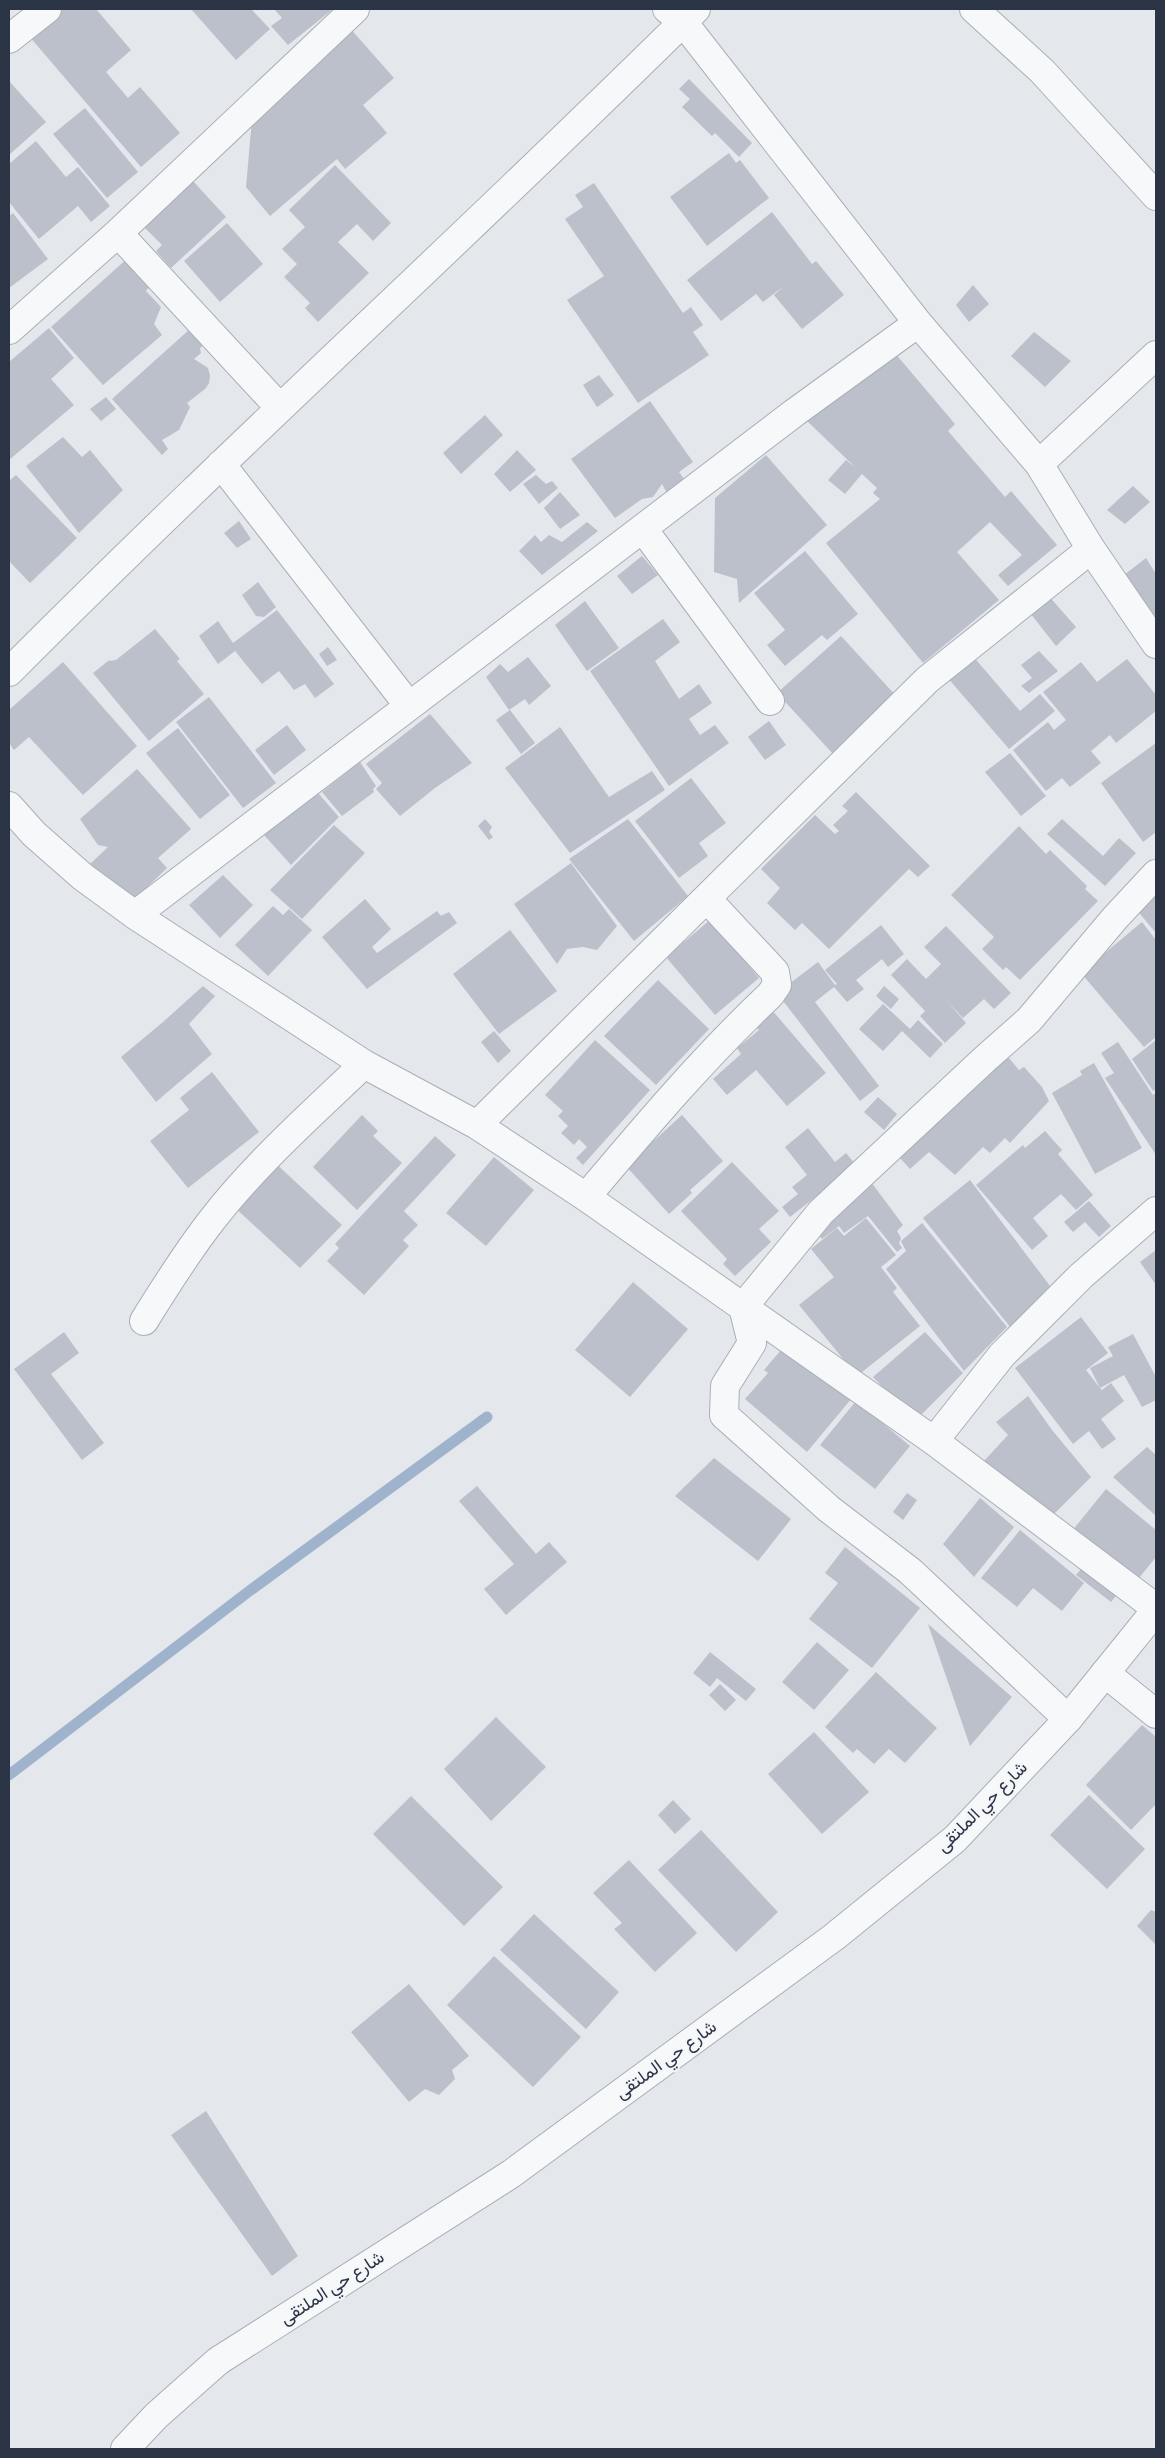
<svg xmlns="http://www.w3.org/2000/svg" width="1165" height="2458" font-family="'Source Sans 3',Vazirmatn,sans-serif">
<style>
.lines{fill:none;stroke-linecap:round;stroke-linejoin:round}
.stream{stroke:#9fb4cc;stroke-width:11}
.building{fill:#bbc0ca}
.minor-casing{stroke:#a9aeb7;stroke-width:30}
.tertiary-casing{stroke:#a9aeb7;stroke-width:30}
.minor{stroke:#f7f8fa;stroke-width:28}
.tertiary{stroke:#f7f8fa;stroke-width:28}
.labels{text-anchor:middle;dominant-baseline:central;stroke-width:4;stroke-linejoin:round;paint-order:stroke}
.street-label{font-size:18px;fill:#2b3445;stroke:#f4f6f9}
</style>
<rect width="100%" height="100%" fill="#e4e7ec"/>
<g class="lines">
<!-- stream -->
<path class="stream" d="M 9,1775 L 248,1592 L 487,1417"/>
</g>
<!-- building -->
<path class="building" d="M 60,9 L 96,9 L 131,50 L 106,72 L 128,98 L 140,87 L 180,133 L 141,167 L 29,36 Z
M 191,9 L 251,9 L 270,29 L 236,60 Z
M 274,9 L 333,9 L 288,45 L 271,26 L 282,18 Z
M 348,26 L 394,78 L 363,105 L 387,133 L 345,169 L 337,159 L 270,216 L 246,187 L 253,108 Z
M 689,79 L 752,143 L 739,157 L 715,133 L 712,136 L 682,107 L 690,99 L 679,89 Z
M 9,81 L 46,122 L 9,155 Z
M 85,108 L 138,172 L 107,198 L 53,134 Z
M 36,141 L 66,177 L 78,167 L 110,206 L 91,222 L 78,206 L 39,239 L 9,202 L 9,164 Z
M 729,153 L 736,163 L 740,160 L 769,198 L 707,246 L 670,197 Z
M 335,165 L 391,223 L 373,241 L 357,224 L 338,242 L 369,273 L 318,322 L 305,308 L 310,303 L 284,277 L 297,264 L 282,249 L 305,227 L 289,210 Z
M 193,181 L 226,217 L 171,268 L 156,251 L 162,245 L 144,227 Z
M 594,183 L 683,313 L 691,307 L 703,325 L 693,332 L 709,355 L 638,403 L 567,300 L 604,276 L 565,219 L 583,207 L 575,195 Z
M 772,212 L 812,264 L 816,261 L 844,295 L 802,329 L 774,295 L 784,286 L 763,302 L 756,294 L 721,321 L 687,280 Z
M 13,213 L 48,259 L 9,288 L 9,216 Z
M 227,223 L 263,264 L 220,302 L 184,261 Z
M 130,256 L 154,281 L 146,291 L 161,307 L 154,324 L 162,335 L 103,385 L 51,327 Z
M 973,285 L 989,304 L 969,322 L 956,305 Z
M 49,328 L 74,358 L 51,379 L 74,405 L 9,460 L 9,362 Z
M 190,329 L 206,343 L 200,348 L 201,353 L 194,359 L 208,368 L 210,376 L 209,383 L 205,389 L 187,403 L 190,407 L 179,430 L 162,440 L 168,449 L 162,455 L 112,399 Z
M 1034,332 L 1071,361 L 1045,387 L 1011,356 Z
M 894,352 L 955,424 L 948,431 L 1005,497 L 1011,491 L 1057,545 L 1008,586 L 998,575 L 1022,555 L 990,522 L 957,552 L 999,600 L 923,663 L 826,543 L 880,499 L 873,493 L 877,488 L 862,474 L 845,494 L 828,480 L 846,460 L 856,468 L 806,420 Z
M 599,375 L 614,395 L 597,407 L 583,385 Z
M 106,397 L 116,409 L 101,421 L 90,409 Z
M 650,401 L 693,462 L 679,472 L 685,480 L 667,493 L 662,484 L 653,497 L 642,499 L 615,518 L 571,459 Z
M 485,415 L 503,435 L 461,474 L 443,453 Z
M 63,437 L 82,457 L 90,450 L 123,490 L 79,533 L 26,466 Z
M 517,450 L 536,470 L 510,492 L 494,474 Z
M 766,455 L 827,525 L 739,603 L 737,579 L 714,572 L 715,498 Z
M 16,475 L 77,538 L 30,583 L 9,561 L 9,481 Z
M 536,475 L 546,484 L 552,481 L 558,488 L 539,504 L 523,484 Z
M 1133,486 L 1150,502 L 1125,524 L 1107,510 Z
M 560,492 L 580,515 L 560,529 L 544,508 Z
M 239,521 L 251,539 L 237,548 L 224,533 Z
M 587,522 L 598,531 L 542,575 L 519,551 L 535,535 L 541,542 L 549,535 L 562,542 Z
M 805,551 L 858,614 L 827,640 L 822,635 L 785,666 L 767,645 L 785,630 L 754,593 Z
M 642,556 L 658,575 L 632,594 L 617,576 Z
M 1146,558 L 1156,574 L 1156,614 L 1151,616 L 1124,575 Z
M 258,582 L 276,607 L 264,617 L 256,616 L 242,595 Z
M 1047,594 L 1076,627 L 1056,646 L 1027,609 Z
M 585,601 L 619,648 L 587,671 L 555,625 Z
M 277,610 L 334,684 L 315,698 L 305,684 L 294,690 L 279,671 L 262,684 L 235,651 L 218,664 L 199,636 L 218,621 L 233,643 Z
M 663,619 L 680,642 L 655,661 L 679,699 L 699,684 L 712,703 L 689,719 L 700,735 L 715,725 L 729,743 L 669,786 L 590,671 Z
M 155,629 L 180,659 L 177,661 L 204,694 L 149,741 L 93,673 L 108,661 L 116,660 Z
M 841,636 L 898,698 L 834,755 L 777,693 Z
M 328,647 L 337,660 L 327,666 L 319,654 Z
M 1039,651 L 1058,671 L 1029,693 L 1021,686 L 1032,678 L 1021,665 Z
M 972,655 L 1020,711 L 1040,694 L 1055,711 L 1009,749 L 947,677 Z
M 528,657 L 551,686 L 529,705 L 525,699 L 509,710 L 486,677 L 500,664 L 508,672 Z
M 1127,659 L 1156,695 L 1156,711 L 1116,743 L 1110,735 L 1091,751 L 1101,763 L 1070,787 L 1062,778 L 1046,791 L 1013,750 L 1048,722 L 1054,730 L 1066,720 L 1043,692 L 1081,662 L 1097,682 Z
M 63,662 L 137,746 L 83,795 L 29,737 L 14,750 L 9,743 L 9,710 Z
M 209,697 L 276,783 L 243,808 L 176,722 Z
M 510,710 L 535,743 L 521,754 L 496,720 Z
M 430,714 L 472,763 L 435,788 L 400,816 L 376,789 L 382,783 L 366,764 Z
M 769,721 L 786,745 L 765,760 L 748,737 Z
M 287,725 L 306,750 L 274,775 L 255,750 Z
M 560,727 L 609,797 L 652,771 L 665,790 L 570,853 L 505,768 Z
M 178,728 L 230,795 L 200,819 L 146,753 Z
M 1156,743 L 1156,832 L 1143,842 L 1101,783 Z
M 1010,753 L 1046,796 L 1021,816 L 985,772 Z
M 360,762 L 376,786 L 373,789 L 374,792 L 342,816 L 322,792 Z
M 137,769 L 191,829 L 158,858 L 167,868 L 135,899 L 90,864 L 108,847 L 98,845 L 80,819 Z
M 691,778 L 726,823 L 699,843 L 708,856 L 679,878 L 635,821 Z
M 856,792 L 930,866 L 918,877 L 909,869 L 829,949 L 802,923 L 795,930 L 767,903 L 780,888 L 761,869 L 815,815 L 835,834 L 839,831 L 833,825 L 848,811 L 842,806 Z
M 318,793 L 339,817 L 291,865 L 264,835 Z
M 485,819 L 492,827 L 489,832 L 493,837 L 489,840 L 478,826 Z
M 628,819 L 688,896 L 634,941 L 569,859 Z
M 1062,819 L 1103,856 L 1119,838 L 1136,853 L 1105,886 L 1047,834 Z
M 334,825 L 365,853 L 302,919 L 270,890 Z
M 1019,826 L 1046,854 L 1050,850 L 1087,886 L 1085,889 L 1098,901 L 1020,980 L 1006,967 L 1003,970 L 982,949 L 994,937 L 951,895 Z
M 571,863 L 617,926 L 597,950 L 583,947 L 567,949 L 557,964 L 514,904 Z
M 223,875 L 253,905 L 220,938 L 189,905 Z
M 1156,891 L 1156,933 L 1135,908 Z
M 365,899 L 391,929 L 372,947 L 377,953 L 437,911 L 441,916 L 449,912 L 457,923 L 367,989 L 322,937 Z
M 273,906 L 283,915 L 289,909 L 312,930 L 268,976 L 235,945 Z
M 710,920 L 759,978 L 715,1015 L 666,957 Z
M 1142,922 L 1156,940 L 1156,1037 L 1144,1047 L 1081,973 Z
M 881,925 L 904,954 L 888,967 L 882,959 L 856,980 L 864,989 L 847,1002 L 834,987 L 815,1002 L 879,1086 L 860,1101 L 777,993 L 818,962 L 835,985 L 837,984 L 825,970 Z
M 946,926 L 1011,993 L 994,1009 L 984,999 L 963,1018 L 947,1001 L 966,1023 L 945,1043 L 920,1016 L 925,1011 L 891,975 L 907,959 L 926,979 L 941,964 L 924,947 Z
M 510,930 L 557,991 L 499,1034 L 453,974 Z
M 658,980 L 709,1029 L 656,1085 L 604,1036 Z
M 203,986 L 215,996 L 189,1024 L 212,1054 L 156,1102 L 121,1057 L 163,1022 Z
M 884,986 L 899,999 L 891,1009 L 876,996 Z
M 883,1004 L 910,1029 L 918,1020 L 943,1044 L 930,1058 L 902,1031 L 883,1051 L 859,1029 Z
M 771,1009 L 826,1073 L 787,1106 L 756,1070 L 727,1095 L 713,1079 L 741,1054 L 737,1048 L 759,1030 L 753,1024 Z
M 494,1031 L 511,1051 L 498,1063 L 481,1042 Z
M 595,1040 L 650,1090 L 583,1165 L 576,1158 L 587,1147 L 579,1139 L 574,1145 L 561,1133 L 568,1126 L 558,1116 L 563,1111 L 545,1095 Z
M 1156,1040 L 1156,1089 L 1153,1091 L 1132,1059 Z
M 1118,1042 L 1153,1095 L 1156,1093 L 1156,1155 L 1105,1078 L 1114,1073 L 1101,1053 Z
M 1008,1057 L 1019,1070 L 1024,1067 L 1042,1087 L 1049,1101 L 1010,1143 L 1005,1138 L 990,1153 L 983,1147 L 955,1175 L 929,1152 L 910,1169 L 900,1158 Z
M 1094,1063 L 1142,1148 L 1095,1174 L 1052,1093 L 1082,1075 L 1080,1071 Z
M 212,1072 L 259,1132 L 188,1188 L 150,1141 L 189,1110 L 180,1098 Z
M 878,1097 L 897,1114 L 884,1130 L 864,1112 Z
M 362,1115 L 378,1131 L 373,1136 L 402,1163 L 357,1210 L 313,1167 Z
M 682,1115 L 723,1161 L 690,1190 L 692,1193 L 669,1214 L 626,1166 Z
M 808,1128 L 835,1162 L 846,1153 L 856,1165 L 790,1217 L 782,1207 L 798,1194 L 792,1187 L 807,1175 L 785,1147 Z
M 1045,1131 L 1062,1150 L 1058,1154 L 1093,1195 L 1076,1210 L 1061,1194 L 1033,1218 L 1048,1236 L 1032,1250 L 976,1185 L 1023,1145 L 1025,1148 Z
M 435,1136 L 456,1155 L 404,1211 L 418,1225 L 403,1240 L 409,1246 L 364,1295 L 327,1261 L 339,1248 L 335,1244 Z
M 494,1157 L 534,1190 L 486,1246 L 446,1213 Z
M 272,1160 L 342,1225 L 300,1268 L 231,1204 Z
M 732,1162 L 779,1211 L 759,1229 L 771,1242 L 735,1276 L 723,1264 L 727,1259 L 681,1211 Z
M 970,1180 L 1050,1286 L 1011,1328 L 923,1218 Z
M 871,1182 L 903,1225 L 897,1231 L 901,1238 L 899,1243 L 902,1248 L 897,1252 L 868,1216 L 844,1233 L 839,1226 L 822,1239 L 817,1233 Z
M 1089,1201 L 1111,1226 L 1099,1237 L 1085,1222 L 1073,1232 L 1064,1222 Z
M 866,1218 L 896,1255 L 881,1267 L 897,1288 L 893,1292 L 920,1326 L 857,1376 L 799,1305 L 834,1277 L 811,1249 L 837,1228 L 844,1236 Z
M 922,1223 L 1007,1327 L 964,1371 L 886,1269 L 906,1251 L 901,1241 Z
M 1156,1250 L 1156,1285 L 1140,1262 Z
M 633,1282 L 688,1329 L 630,1397 L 575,1350 Z
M 1081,1317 L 1108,1353 L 1086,1370 L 1100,1388 L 1090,1368 L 1113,1356 L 1108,1347 L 1133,1334 L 1156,1377 L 1156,1400 L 1142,1407 L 1124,1375 L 1100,1388 L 1102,1390 L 1111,1383 L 1124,1401 L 1101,1419 L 1116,1439 L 1102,1449 L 1089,1431 L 1073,1444 L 1015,1368 Z
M 64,1332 L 79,1353 L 51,1374 L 104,1443 L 82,1460 L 14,1369 Z
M 925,1332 L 963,1373 L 915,1421 L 873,1377 Z
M 787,1343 L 852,1398 L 807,1452 L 745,1399 L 768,1373 L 764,1370 Z
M 1028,1396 L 1052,1430 L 1091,1477 L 1053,1515 L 983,1462 L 1008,1435 L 996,1422 Z
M 856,1401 L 910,1446 L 875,1489 L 820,1445 Z
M 1147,1447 L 1156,1455 L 1156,1516 L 1113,1477 Z
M 714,1458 L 791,1519 L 758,1561 L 675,1496 Z
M 477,1486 L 536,1554 L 549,1542 L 567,1562 L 506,1615 L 484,1589 L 514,1564 L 459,1501 Z
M 1106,1489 L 1156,1530 L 1156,1557 L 1135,1583 L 1072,1531 Z
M 907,1493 L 917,1500 L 903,1520 L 893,1512 Z
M 980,1498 L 1014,1527 L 974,1577 L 943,1544 Z
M 1020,1530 L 1084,1583 L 1062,1611 L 1033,1588 L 1017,1607 L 981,1578 Z
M 845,1547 L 920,1608 L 872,1668 L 809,1619 L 838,1583 L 825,1573 Z
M 1086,1563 L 1120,1591 L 1111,1602 L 1076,1575 Z
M 928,1624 L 1012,1697 L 970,1746 Z
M 817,1642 L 849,1670 L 814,1710 L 782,1682 Z
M 710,1652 L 756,1689 L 746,1701 L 717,1678 L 710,1687 L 693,1673 Z
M 876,1672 L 937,1728 L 905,1763 L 889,1749 L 874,1764 L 857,1749 L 853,1753 L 825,1727 Z
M 720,1684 L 736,1700 L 725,1711 L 709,1695 Z
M 496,1717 L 546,1767 L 491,1821 L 444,1769 Z
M 1142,1725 L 1156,1737 L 1156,1804 L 1131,1830 L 1086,1785 Z
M 814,1732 L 869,1792 L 822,1834 L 768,1774 Z
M 1089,1795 L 1145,1849 L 1107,1889 L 1050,1835 Z
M 411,1796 L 503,1887 L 464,1926 L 373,1834 Z
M 673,1800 L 691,1819 L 675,1834 L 658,1815 Z
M 701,1830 L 778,1912 L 736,1952 L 658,1870 Z
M 629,1860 L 697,1933 L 655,1972 L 614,1929 L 622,1923 L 593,1893 Z
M 1151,1910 L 1156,1912 L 1156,1945 L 1137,1926 Z
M 534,1914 L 619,1992 L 586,2029 L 500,1950 Z
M 494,1956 L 581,2037 L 533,2087 L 447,2005 Z
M 409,1984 L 469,2056 L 452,2070 L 455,2079 L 439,2095 L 425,2089 L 409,2102 L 351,2032 Z
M 206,2111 L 298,2256 L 272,2276 L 171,2135 Z"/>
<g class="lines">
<defs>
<path id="minor" d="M 667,9 L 683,22 L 918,323 L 1039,464 L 1091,549 L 1156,644
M 974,9 L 1042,71 L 1156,196
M 9,39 L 47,9
M 118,233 L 280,408
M 9,330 L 118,233 L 355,9
M 221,464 L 409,706
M 1039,464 L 1156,355
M 643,529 L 770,701
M 9,672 C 234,446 470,233 696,9
M 9,806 L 34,834 L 83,877 L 135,915 L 364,1064 L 477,1125 L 586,1197 L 934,1441 L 1156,1608
M 135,915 L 794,413 L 918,323
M 477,1125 L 927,680 L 1091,549
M 586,1197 C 645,1127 703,1058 770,995 L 777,985 L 775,972 L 707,899
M 144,1321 C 165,1287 187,1252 212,1220 C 256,1163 312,1114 364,1064
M 934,1441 L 1002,1355 L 1081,1276 L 1156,1211
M 1105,1673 L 1156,1714
M 1068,1719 L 910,1571 L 829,1509 L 724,1415 L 725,1386 L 752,1343 L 743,1307 L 821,1212 L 986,1058 L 1029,1020 L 1115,918 L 1156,874"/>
<path id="tertiary" d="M 125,2449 L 156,2416 L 218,2361 L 511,2174 L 834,1937 L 955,1839 L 1068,1719 L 1156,1610"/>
</defs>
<!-- minor casing -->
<use href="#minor" class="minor-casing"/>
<!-- tertiary casing -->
<use href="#tertiary" class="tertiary-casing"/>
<!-- minor -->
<use href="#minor" class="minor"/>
<!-- tertiary -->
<use href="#tertiary" class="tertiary"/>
</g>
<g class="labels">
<!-- street labels -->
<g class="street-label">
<text transform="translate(982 1807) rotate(-45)">شارع حي الملتقى</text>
<text transform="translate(666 2060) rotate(-36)">شارع حي الملتقى</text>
<text transform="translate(332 2288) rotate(-33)">شارع حي الملتقى</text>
</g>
</g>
<!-- border -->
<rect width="1165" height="2458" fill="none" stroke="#2b3445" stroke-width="20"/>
</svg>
